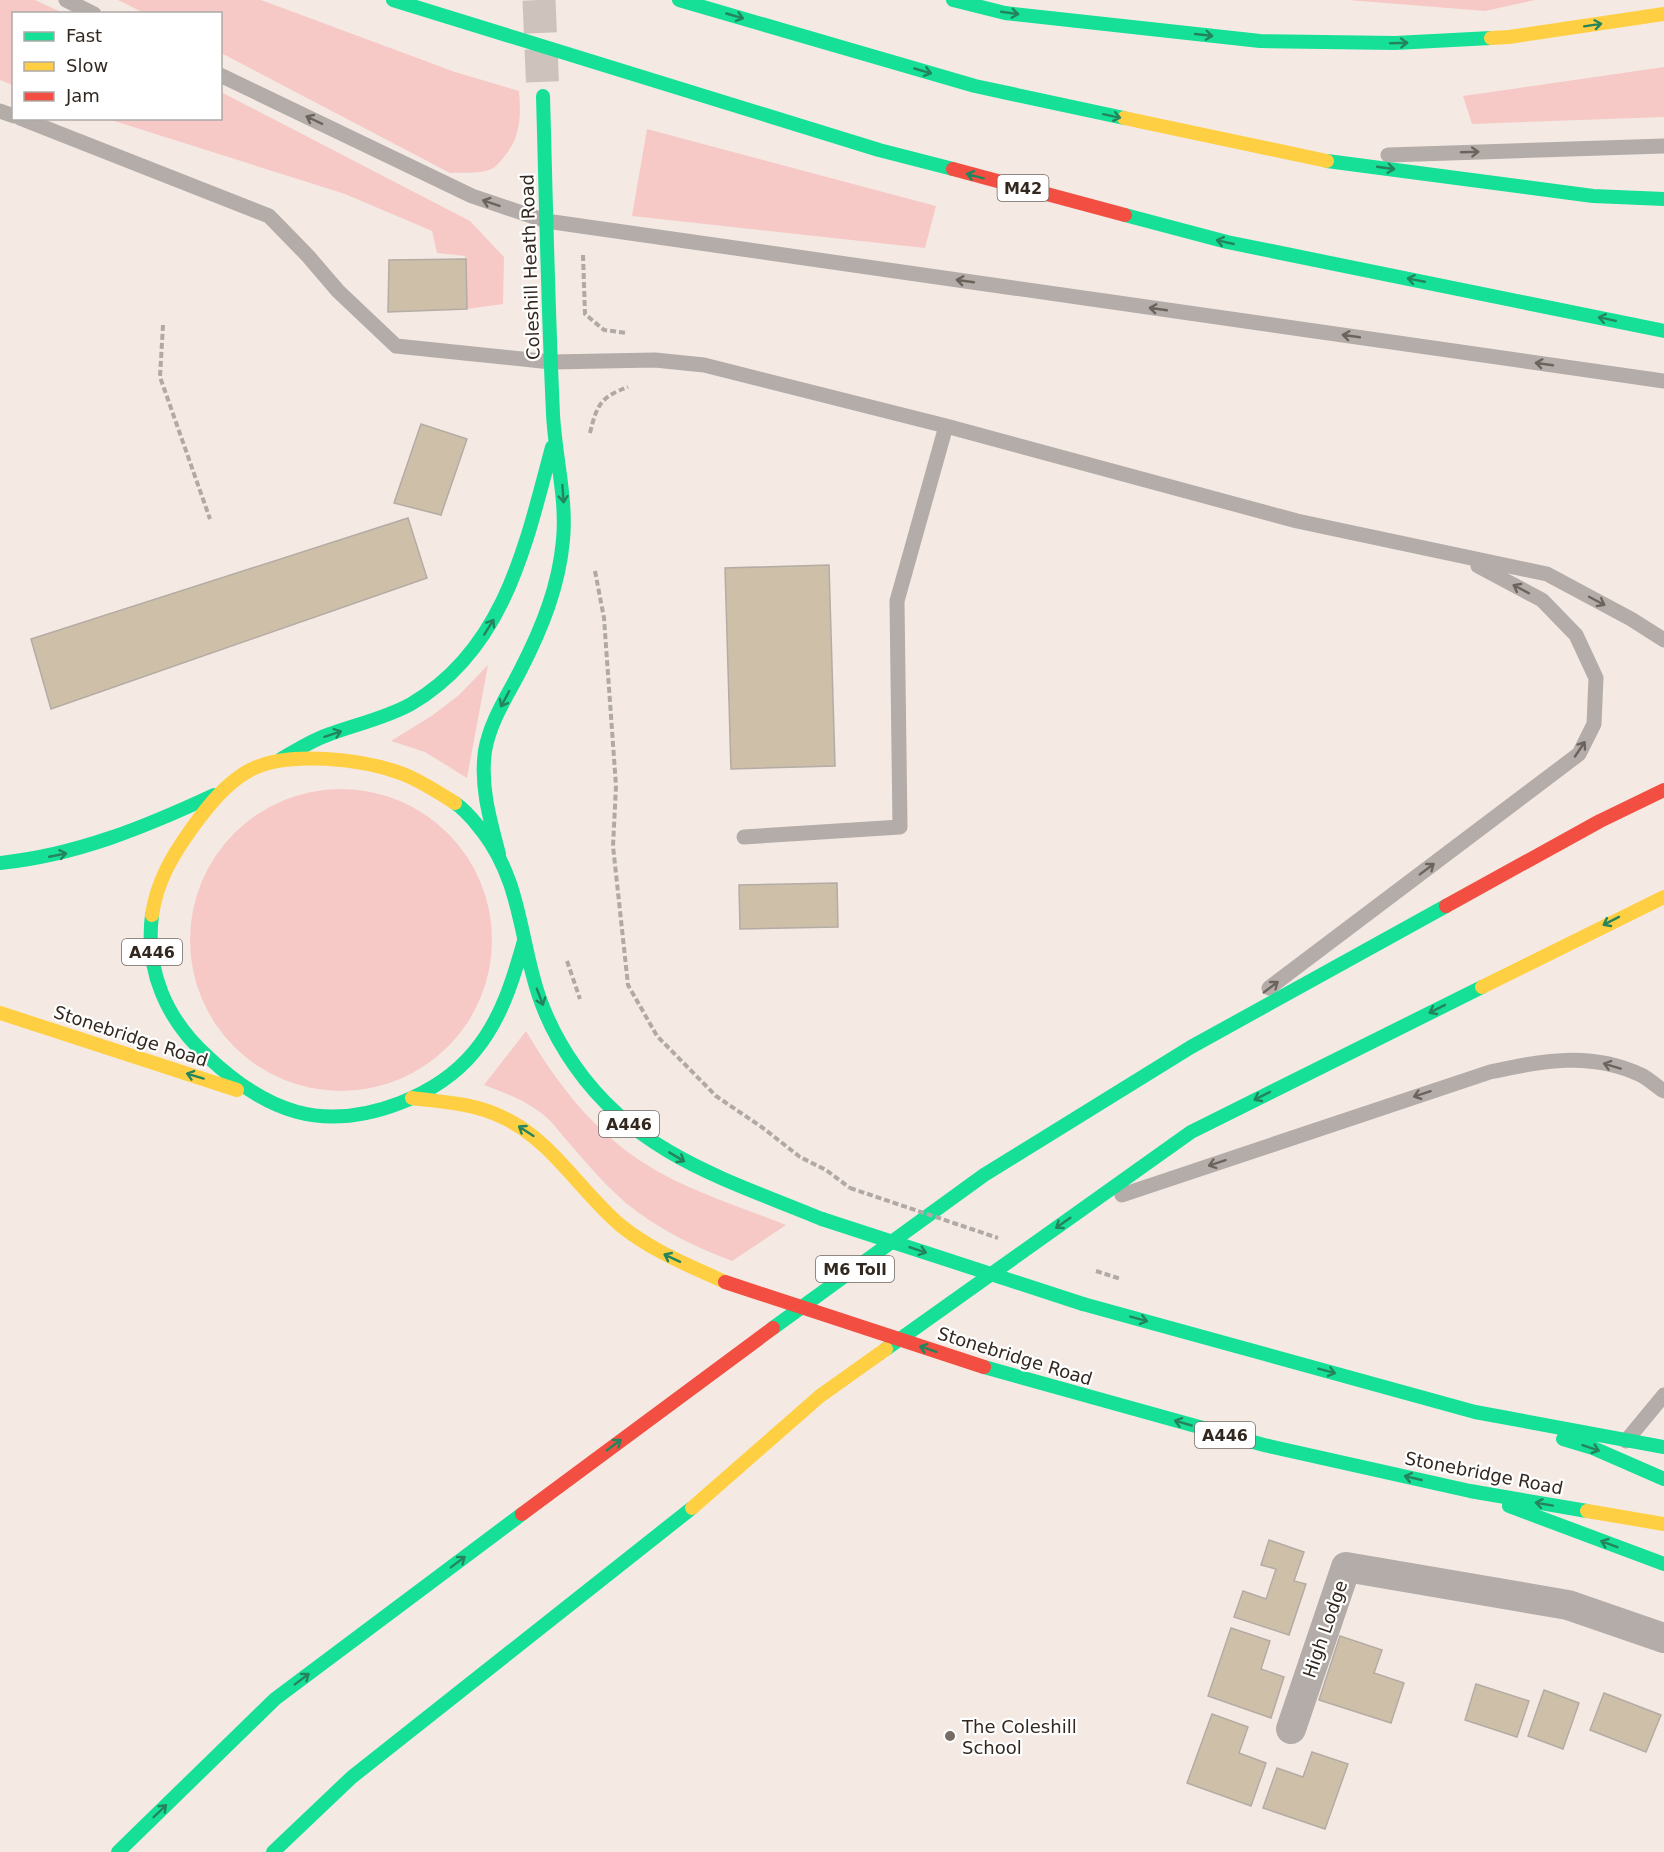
<svg xmlns="http://www.w3.org/2000/svg" width="1664" height="1852" font-family="'DejaVu Sans',sans-serif">
<style>
.green{fill:#f6c9c6}
.building{fill:#cebfa9;stroke:#b4aca4;stroke-width:1.5}
.lines{fill:none;stroke-linecap:round;stroke-linejoin:round}
.secondary-tunnel{stroke:#cdc3bc;stroke-width:33;stroke-dasharray:33 16;stroke-linecap:butt}
.path{stroke:#b0a9a6;stroke-width:4;stroke-dasharray:6 3;stroke-linecap:butt}
.lane{stroke:#b3aca9;stroke-width:15}
.street{stroke:#b3aca9;stroke-width:30}
.fast{stroke:#16e098;stroke-width:14}
.slow{stroke:#ffcf43;stroke-width:14}
.jam{stroke:#f24e42;stroke-width:14}
.path-bridge{stroke:#b0a9a6;stroke-width:4;stroke-dasharray:6 3;stroke-linecap:butt}
.fast-bridge{stroke:#16e098;stroke-width:14}
.jam-bridge{stroke:#f24e42;stroke-width:14}
.oneway{stroke:#24845c}
.oneway2{stroke:#6d635d}
.poi-dot{fill:#776c64;stroke:#fff;stroke-width:2}
.labels{text-anchor:middle;dominant-baseline:central;stroke-width:4.5;stroke-linejoin:round;paint-order:stroke}
.shield{fill:#fff;stroke:#706862;stroke-width:1.5}
.shield-label{font-size:16px;font-weight:bold;fill:#33281f}
.street-label{font-size:18px;fill:#33281f;stroke:#fff}
.poi-label{font-size:18px;fill:#33281f;stroke:#fff;text-anchor:start}
</style>
<rect width="100%" height="100%" fill="#f4eae3"/>
<!-- green -->
<path class="green" d="M 0,0 L 35,0 L 63,13 L 14,14 L 13,85 L 0,80 Z
M 118,0 L 261,0 L 455,72 L 519,91 C 521,116 521,138 503,158 C 500,162 494,169 489,170 C 477,174 462,172 450,173 L 221,53 L 220,14 L 144,13 Z
M 1348,0 L 1535,0 L 1485,11 Z
M 1664,67 L 1664,117 L 1472,124 L 1463,96 Z
M 221,92 L 470,221 L 504,257 L 503,304 L 467,309 L 465,256 L 437,253 L 432,231 L 345,194 L 108,119 L 220,118 Z
M 647,129 L 936,206 L 925,248 L 632,216 Z
M 488,665 L 467,778 L 425,752 L 391,741 L 433,715 L 459,695 Z
M190 940a151 151 0 1 1 302 0a151 151 0 1 1-302 0Z
M 526,1031 C 556,1082 593,1131 644,1163 C 687,1191 739,1206 786,1225 L 732,1261 C 695,1247 658,1229 627,1204 C 606,1186 587,1164 570,1144 C 562,1135 554,1124 545,1116 C 527,1101 506,1093 484,1085 Z"/>
<!-- building -->
<path class="building" d="M 466,259 L 467,309 L 388,312 L 389,260 Z
M 421,424 L 467,439 L 441,515 L 394,503 Z
M 408,518 L 427,578 L 51,709 L 31,639 Z
M 829,565 L 835,766 L 731,769 L 725,568 Z
M 837,883 L 838,927 L 740,929 L 739,885 Z
M 1269,1540 L 1304,1552 L 1294,1581 L 1306,1584 L 1289,1635 L 1234,1617 L 1243,1591 L 1266,1599 L 1276,1569 L 1261,1565 Z
M 1231,1628 L 1270,1641 L 1261,1669 L 1284,1677 L 1271,1718 L 1208,1696 Z
M 1340,1636 L 1382,1650 L 1374,1673 L 1404,1683 L 1391,1723 L 1319,1700 Z
M 1476,1684 L 1529,1701 L 1517,1737 L 1465,1720 Z
M 1544,1690 L 1579,1703 L 1563,1749 L 1528,1736 Z
M 1604,1693 L 1661,1715 L 1646,1752 L 1590,1730 Z
M 1212,1714 L 1248,1727 L 1239,1753 L 1266,1763 L 1251,1806 L 1187,1783 Z
M 1312,1752 L 1348,1764 L 1325,1829 L 1263,1808 L 1277,1768 L 1303,1777 Z"/>
<g class="lines">
<!-- secondary-tunnel -->
<path class="secondary-tunnel" d="M 539,0 L 543,96"/>
<!-- path -->
<path class="path" d="M 583,255 L 585,314 L 604,330 L 627,333
M 163,325 L 160,377 L 210,519
M 590,433 C 597,404 601,397 628,387
M 595,571 L 604,618 L 616,786 L 613,846 L 628,985 L 657,1036 L 716,1096 L 763,1128 L 800,1157 L 826,1170 L 850,1188
M 567,961 L 580,999"/>
<!-- lane -->
<path class="lane" d="M 66,0 L 94,14
M 220,75 L 472,196 L 546,221 L 1664,381
M 0,111 L 14,116
M 20,118 L 269,216 L 308,256 L 338,291 L 396,346 L 551,362 L 655,360 L 704,365 L 946,426 L 1297,521 L 1547,574 L 1631,619 L 1664,640
M 1388,155 L 1664,146
M 744,837 L 900,827 L 897,601 L 946,426
M 1269,988 L 1579,754 L 1594,724 L 1596,678 L 1576,635 L 1542,600 L 1478,566
M 1122,1195 L 1490,1072 C 1542,1061 1590,1051 1641,1075 C 1649,1079 1656,1086 1664,1091
M 1626,1441 L 1664,1395"/>
<!-- street -->
<path class="street" d="M 1291,1729 L 1346,1567 L 1568,1605 L 1664,1638"/>
<!-- fast -->
<path class="fast" d="M 393,0 L 879,150 L 953,169
M 679,0 L 975,86 L 1124,118
M 953,0 L 1005,13 L 1260,41 L 1395,43 L 1491,38
M 1327,161 L 1593,196 L 1664,199
M 1125,215 L 1227,242 L 1664,331
M 281,759 C 297,750 312,740 330,734 C 357,724 386,718 411,704 C 505,649 526,544 552,447
M 455,803 C 467,811 474,821 483,832 C 517,877 519,924 533,976 C 541,1008 556,1039 575,1066 C 637,1155 728,1180 822,1219
M 499,854 C 490,820 480,786 485,751 C 490,721 508,695 521,669 C 542,628 559,586 563,540 C 567,498 555,456 553,414 C 548,308 546,202 543,96
M 0,863 C 77,855 145,827 214,795
M 152,915 C 145,970 166,1019 207,1056 C 266,1112 322,1133 400,1103 C 428,1092 455,1075 474,1052 C 501,1020 513,980 524,941
M 1083,1304 L 1475,1412 L 1664,1447
M 773,1328 L 984,1175 L 1191,1047 L 1446,906
M 886,1349 L 1191,1132 L 1482,987
M 984,1367 L 1264,1445 L 1470,1491 L 1587,1511
M 1563,1439 L 1593,1448 L 1664,1479
M 1509,1506 L 1664,1564
M 118,1852 L 275,1699 L 522,1514
M 273,1852 L 352,1777 L 692,1508"/>
<!-- slow -->
<path class="slow" d="M 1491,38 L 1509,37 L 1664,14
M 1124,118 L 1327,161
M 152,915 C 157,881 172,856 192,828 C 208,806 226,783 250,770 C 288,750 363,759 403,774 C 421,781 438,792 455,803
M 1482,987 L 1664,897
M 0,1013 L 237,1090
M 412,1098 C 442,1102 474,1103 502,1117 C 552,1140 579,1190 620,1225 C 652,1251 688,1265 725,1282
M 692,1508 L 820,1396 L 886,1349
M 1587,1511 L 1664,1524"/>
<!-- jam -->
<path class="jam" d="M 953,169 L 1125,215
M 1446,906 L 1600,821 L 1664,790
M 522,1514 L 773,1328"/>
<!-- path-bridge -->
<path class="path-bridge" d="M 850,1188 L 998,1238
M 1096,1271 L 1121,1279"/>
<!-- fast-bridge -->
<path class="fast-bridge" d="M 822,1219 L 1083,1304"/>
<!-- jam-bridge -->
<path class="jam-bridge" d="M 725,1282 L 984,1367"/>
</g>
<!-- one-way arrows -->
<defs><path id="oneway-shaft" d="M-6 0H5M1.5-3L5.5 0L1.5 3" fill="none" stroke-width="1.6" stroke-linecap="round" stroke-linejoin="round" transform="scale(1.5)"/></defs>
<g class="oneway">
<use href="#oneway-shaft" transform="translate(1010 13) rotate(8)"/>
<use href="#oneway-shaft" transform="translate(735 16) rotate(16)"/>
<use href="#oneway-shaft" transform="translate(1593 25) rotate(-9)"/>
<use href="#oneway-shaft" transform="translate(1204 35) rotate(6)"/>
<use href="#oneway-shaft" transform="translate(1399 43) rotate(-2)"/>
<use href="#oneway-shaft" transform="translate(923 71) rotate(16)"/>
<use href="#oneway-shaft" transform="translate(1112 116) rotate(12)"/>
<use href="#oneway-shaft" transform="translate(1386 168) rotate(8)"/>
<use href="#oneway-shaft" transform="translate(975 176) rotate(-165)"/>
<use href="#oneway-shaft" transform="translate(1225 242) rotate(-167)"/>
<use href="#oneway-shaft" transform="translate(1416 280) rotate(-169)"/>
<use href="#oneway-shaft" transform="translate(1607 319) rotate(-168)"/>
<use href="#oneway-shaft" transform="translate(563 494) rotate(86)"/>
<use href="#oneway-shaft" transform="translate(489 627) rotate(-58)"/>
<use href="#oneway-shaft" transform="translate(505 699) rotate(118)"/>
<use href="#oneway-shaft" transform="translate(333 734) rotate(-18)"/>
<use href="#oneway-shaft" transform="translate(58 855) rotate(-11)"/>
<use href="#oneway-shaft" transform="translate(1611 921) rotate(153)"/>
<use href="#oneway-shaft" transform="translate(540 997) rotate(69)"/>
<use href="#oneway-shaft" transform="translate(1437 1009) rotate(153)"/>
<use href="#oneway-shaft" transform="translate(195 1076) rotate(-163)"/>
<use href="#oneway-shaft" transform="translate(1262 1096) rotate(153)"/>
<use href="#oneway-shaft" transform="translate(526 1131) rotate(-147)"/>
<use href="#oneway-shaft" transform="translate(677 1157) rotate(31)"/>
<use href="#oneway-shaft" transform="translate(1063 1223) rotate(145)"/>
<use href="#oneway-shaft" transform="translate(918 1250) rotate(18)"/>
<use href="#oneway-shaft" transform="translate(672 1258) rotate(-155)"/>
<use href="#oneway-shaft" transform="translate(1139 1319) rotate(15)"/>
<use href="#oneway-shaft" transform="translate(928 1349) rotate(-162)"/>
<use href="#oneway-shaft" transform="translate(1327 1371) rotate(15)"/>
<use href="#oneway-shaft" transform="translate(1183 1423) rotate(-164)"/>
<use href="#oneway-shaft" transform="translate(614 1445) rotate(-37)"/>
<use href="#oneway-shaft" transform="translate(1591 1448) rotate(19)"/>
<use href="#oneway-shaft" transform="translate(1413 1478) rotate(-167)"/>
<use href="#oneway-shaft" transform="translate(1544 1504) rotate(-170)"/>
<use href="#oneway-shaft" transform="translate(1609 1544) rotate(-159)"/>
<use href="#oneway-shaft" transform="translate(458 1562) rotate(-37)"/>
<use href="#oneway-shaft" transform="translate(302 1679) rotate(-37)"/>
<use href="#oneway-shaft" transform="translate(160 1811) rotate(-44)"/>
</g>
<g class="oneway2">
<use href="#oneway-shaft" transform="translate(314 120) rotate(-154)"/>
<use href="#oneway-shaft" transform="translate(1470 152) rotate(-2)"/>
<use href="#oneway-shaft" transform="translate(491 203) rotate(-161)"/>
<use href="#oneway-shaft" transform="translate(965 281) rotate(-172)"/>
<use href="#oneway-shaft" transform="translate(1158 309) rotate(-172)"/>
<use href="#oneway-shaft" transform="translate(1351 336) rotate(-172)"/>
<use href="#oneway-shaft" transform="translate(1544 364) rotate(-172)"/>
<use href="#oneway-shaft" transform="translate(1521 589) rotate(-152)"/>
<use href="#oneway-shaft" transform="translate(1597 601) rotate(28)"/>
<use href="#oneway-shaft" transform="translate(1580 749) rotate(-56)"/>
<use href="#oneway-shaft" transform="translate(1427 869) rotate(-37)"/>
<use href="#oneway-shaft" transform="translate(1271 987) rotate(-37)"/>
<use href="#oneway-shaft" transform="translate(1612 1066) rotate(-163)"/>
<use href="#oneway-shaft" transform="translate(1422 1094) rotate(162)"/>
<use href="#oneway-shaft" transform="translate(1217 1163) rotate(162)"/>
</g>
<!-- markers -->
<circle class="poi-dot" cx="950" cy="1736" r="6"/>
<g class="labels">
<!-- shield labels -->
<g class="shield">
<rect x="997.5" y="175" width="51" height="26" rx="4.5"/>
<rect x="122" y="939" width="60" height="26" rx="4.5"/>
<rect x="599" y="1111" width="60" height="26" rx="4.5"/>
<rect x="816" y="1256" width="78" height="26" rx="4.5"/>
<rect x="1195" y="1422" width="60" height="26" rx="4.5"/>
</g>
<g class="shield-label">
<text x="1023" y="188">M42</text>
<text x="152" y="952">A446</text>
<text x="629" y="1124">A446</text>
<text x="855" y="1269">M6 Toll</text>
<text x="1225" y="1435">A446</text>
</g>
<!-- street labels -->
<g class="street-label">
<text transform="translate(530 267) rotate(-92)">Coleshill Heath Road</text>
<text transform="translate(131 1036) rotate(18)">Stonebridge Road</text>
<text transform="translate(1015 1356) rotate(17)">Stonebridge Road</text>
<text transform="translate(1484 1473) rotate(11)">Stonebridge Road</text>
<text transform="translate(1325 1629) rotate(-71)">High Lodge</text>
</g>
<!-- poi labels -->
<g class="poi-label">
<text x="962" y="1726">The Coleshill<tspan x="962" dy="21">School</tspan></text>
</g>
</g>
<!-- legend -->
<rect x="12" y="12" width="210" height="108" fill="#ffffff" stroke="#ada9a5" stroke-width="1.5"/>
<rect x="24" y="32" width="30" height="9" fill="#16e098" stroke="#ada9a5" stroke-width="1.5"/>
<text x="66" y="42" font-size="18" fill="#33281f">Fast</text>
<rect x="24" y="62" width="30" height="9" fill="#ffcf43" stroke="#ada9a5" stroke-width="1.5"/>
<text x="66" y="72" font-size="18" fill="#33281f">Slow</text>
<rect x="24" y="92" width="30" height="9" fill="#f24e42" stroke="#ada9a5" stroke-width="1.5"/>
<text x="66" y="102" font-size="18" fill="#33281f">Jam</text>
</svg>
